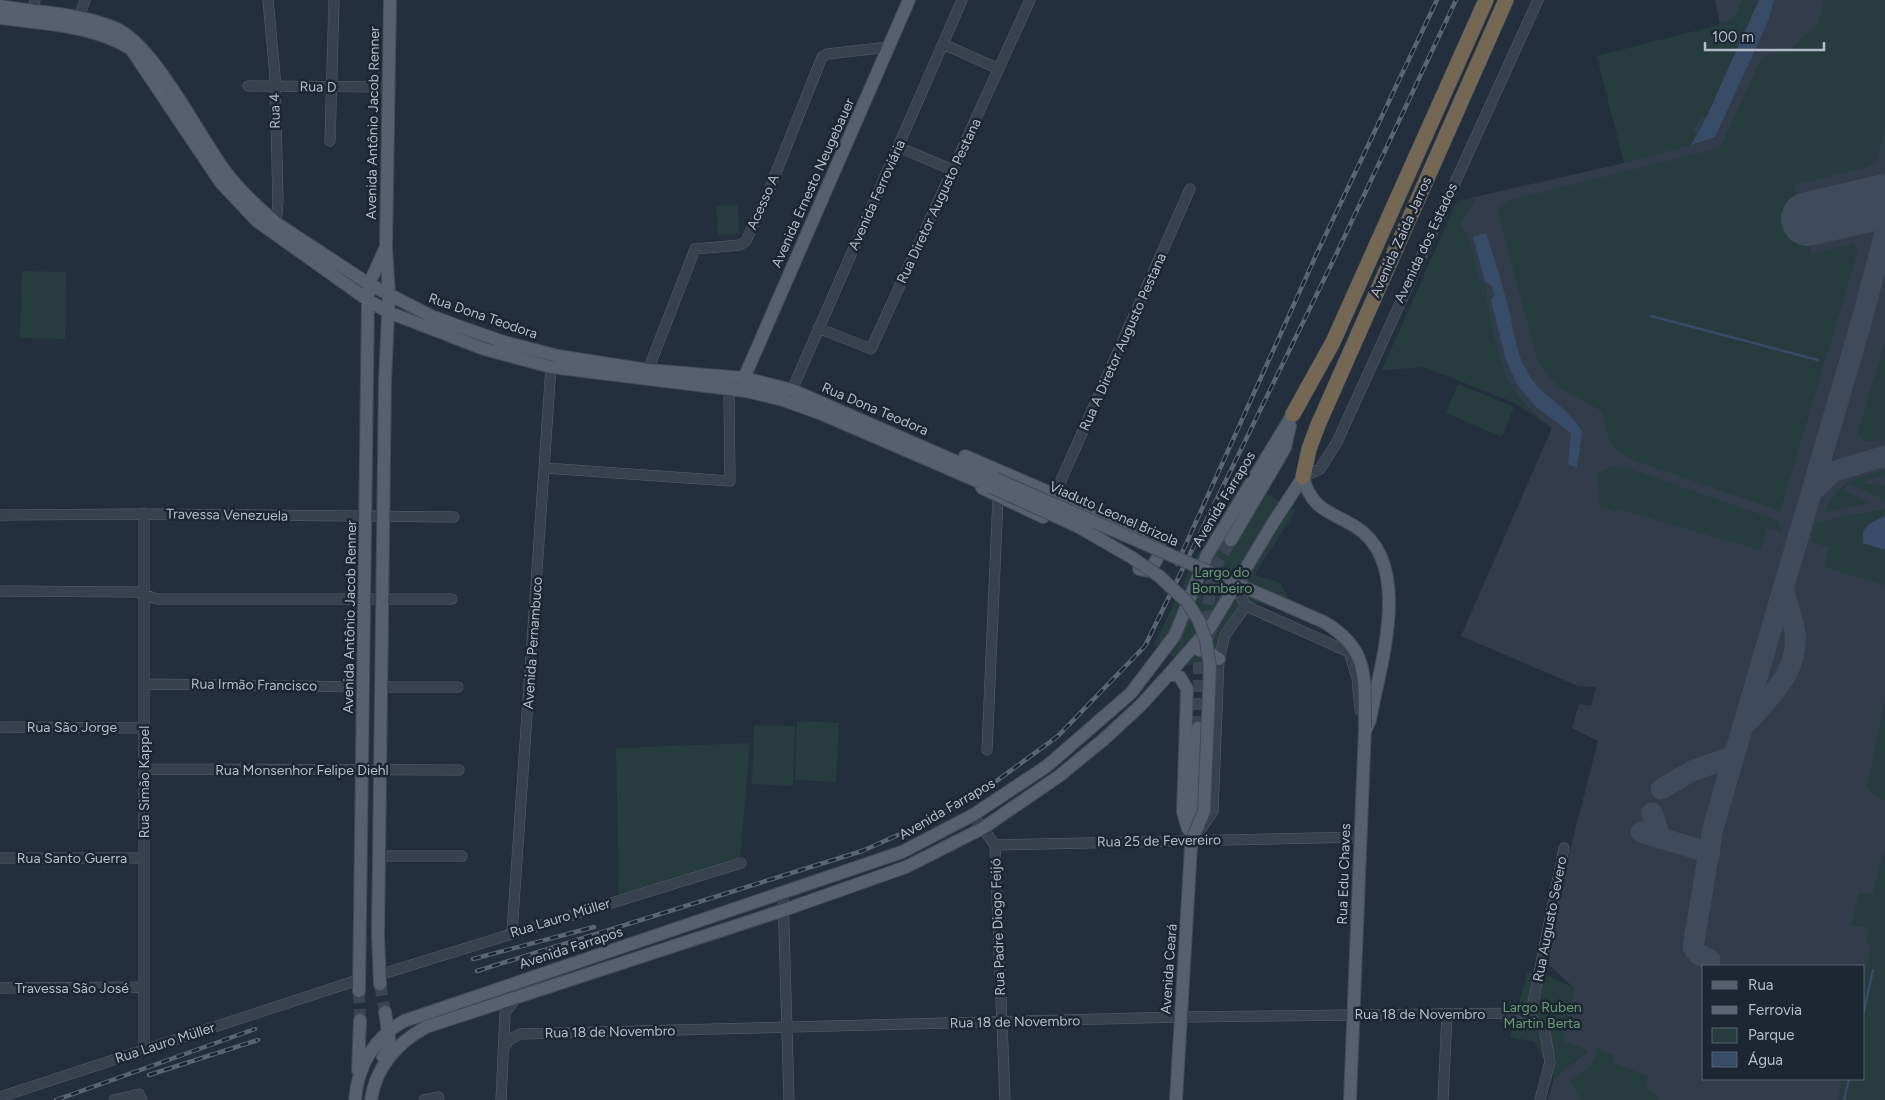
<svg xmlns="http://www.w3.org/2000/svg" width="1885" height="1100" font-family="Figtree,sans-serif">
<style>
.airport{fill:#323c4b;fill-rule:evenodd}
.green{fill:#263c3f}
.water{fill:#394c67}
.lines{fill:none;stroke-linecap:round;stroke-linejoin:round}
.stream{stroke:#394c67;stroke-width:2.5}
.taxiway{stroke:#3f4a5a;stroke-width:21}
.runway{stroke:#3f4a5a;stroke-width:54}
.major-tunnel{stroke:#3a4453;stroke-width:12;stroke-dasharray:12 6;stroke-linecap:butt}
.minor-casing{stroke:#565f6c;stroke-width:11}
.major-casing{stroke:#414a57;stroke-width:14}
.highway-casing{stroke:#434c59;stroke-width:16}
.minor{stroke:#38414e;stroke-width:10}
.major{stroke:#56606e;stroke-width:12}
.highway{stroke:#746855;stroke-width:15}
.rail-casing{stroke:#5a6575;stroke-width:4.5}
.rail{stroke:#1d2633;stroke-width:2.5;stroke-dasharray:8;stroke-linecap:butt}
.major-bridge-casing{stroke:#414a57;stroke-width:14;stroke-linecap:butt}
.major-bridge{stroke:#56606e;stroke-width:12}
.labels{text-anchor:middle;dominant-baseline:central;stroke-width:5;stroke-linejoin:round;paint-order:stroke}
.street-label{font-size:14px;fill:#b4bcc9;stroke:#1d2633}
.park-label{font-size:14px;fill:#6b9a76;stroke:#1d2633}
</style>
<rect width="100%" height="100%" fill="#242f3e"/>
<!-- airport -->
<path class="airport" d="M 1715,0 L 1885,0 L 1885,1100 L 1548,1100 L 1554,1078 L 1588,1051 L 1562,1041 L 1574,988 L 1547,963 L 1567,862 L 1598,741 L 1572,728 L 1579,704 L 1591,706 L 1596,687 L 1578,686 L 1461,636 L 1552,428 L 1513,402 L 1425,367 L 1382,370 L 1457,201 L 1624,163 L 1597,56 L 1720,25 ZM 1704,966 L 1864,966 L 1864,1079 L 1704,1079 Z"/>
<!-- green -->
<path class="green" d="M 1743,0 L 1759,0 L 1706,118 L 1702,115 L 1693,130 L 1698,134 L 1691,145 L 1624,163 L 1597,56 L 1720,25 L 1719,23 L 1733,19 Z
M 1824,0 L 1885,0 L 1885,126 L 1877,161 L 1867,167 L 1794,185 L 1812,255 L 1853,244 L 1858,251 L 1780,511 L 1628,458 L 1616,449 L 1608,437 L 1602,411 L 1558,387 L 1538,362 L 1498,213 L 1500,206 L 1508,201 L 1720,148 L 1762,57 L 1790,50 L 1819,23 Z
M 1473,198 L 1475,199 L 1460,226 L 1467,233 L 1479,279 L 1487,290 L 1487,302 L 1494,336 L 1508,382 L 1528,408 L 1552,428 L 1513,402 L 1425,367 L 1382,370 L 1457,201 Z
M 738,205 L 739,234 L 718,235 L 716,206 Z
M 22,271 L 66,272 L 65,339 L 20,338 Z
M 1885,344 L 1885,440 L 1866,441 L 1857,434 Z
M 1458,384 L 1514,407 L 1502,437 L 1446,413 Z
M 1612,467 L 1626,468 L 1777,520 L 1783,532 L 1767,528 L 1760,550 L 1618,509 L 1617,512 L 1600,507 L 1597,476 L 1599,472 Z
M 1885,471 L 1885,475 L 1868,479 L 1863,483 L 1885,486 L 1885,500 L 1849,483 L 1843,490 L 1868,503 L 1825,512 C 1840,480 1853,479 1885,471 Z
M 1243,479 L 1296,511 L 1254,575 L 1281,583 L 1288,600 L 1243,605 C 1226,624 1219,636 1216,662 L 1187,665 L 1154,645 L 1197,555 Z
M 1885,509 L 1885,585 L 1824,567 L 1830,547 L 1811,542 L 1817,522 Z
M 1885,700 L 1885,800 L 1880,799 L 1867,787 Z
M 797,721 L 839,723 L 836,782 L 795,780 Z
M 754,725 L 795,726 L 793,786 L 752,784 Z
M 750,743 L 740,857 L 619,895 L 616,748 Z
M 1883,852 L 1885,853 L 1885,1100 L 1838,1100 L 1842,1079 L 1864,1079 L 1864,984 L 1871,944 L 1866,942 L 1869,928 L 1851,925 L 1859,893 L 1873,895 Z
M 1541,972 L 1574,988 L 1563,1041 L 1588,1050 L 1554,1078 L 1534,1042 L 1510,1037 L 1527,973 Z
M 1595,1047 L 1614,1056 L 1613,1063 L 1648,1076 L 1645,1086 L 1661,1100 L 1581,1100 L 1570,1081 C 1581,1074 1602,1062 1595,1047 Z"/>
<!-- water -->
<path class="water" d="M 1759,0 L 1774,0 L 1769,19 L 1715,137 L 1691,145 L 1706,118 Z
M 1486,233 C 1494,257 1502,282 1508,307 C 1514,328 1515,351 1526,370 C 1540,397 1569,406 1582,432 L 1577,468 L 1568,464 L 1571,433 L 1536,407 L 1518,386 L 1506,360 L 1491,301 L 1494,295 L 1492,286 L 1485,282 L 1473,237 Z
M 1885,516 L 1885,550 L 1863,543 L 1863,531 L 1869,524 Z"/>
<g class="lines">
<!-- stream -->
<path class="stream" d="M 1651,316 L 1818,360
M 1864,1011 L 1873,970
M 1844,1100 L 1849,1079"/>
<!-- taxiway -->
<path class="taxiway" d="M 1814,490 L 1832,472 L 1885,456
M 1747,723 C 1770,696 1799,672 1795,633 C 1793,618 1787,605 1784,591
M 1661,789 L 1692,771 L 1731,757 L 1736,751
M 1652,813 L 1661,839
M 1641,832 L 1710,853
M 1710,960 L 1698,954 L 1693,947 L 1713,828 L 1861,323 L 1885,233"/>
<!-- runway -->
<path class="runway" d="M 1808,219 L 1885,201"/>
<!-- major-tunnel -->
<path class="major-tunnel" d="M 1198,728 L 1199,660 L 1211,630 L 1208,607 L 1211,585 L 1216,566 L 1231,540
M 380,984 L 385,1012
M 359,991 L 360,1020"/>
<defs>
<path id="minor" d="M 268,0 L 275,76 L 278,202 L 276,223
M 32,12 L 35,0
M 79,17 L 85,0
M 943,44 L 999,69
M 248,86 L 389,87
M 330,141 L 334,0
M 898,147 L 953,170
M 818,328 L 871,349 L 1030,0
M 648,370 L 695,249 L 740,245 L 746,241 L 766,198 L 822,57 L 827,54 L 889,47
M 792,390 L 962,0
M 545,468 L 730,481 L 729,390 L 726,383
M 1303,477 L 1320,469 L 1337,442 L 1538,0
M 1055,494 L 1190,189
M 144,514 L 144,1050
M 0,515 L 144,514 L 454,517
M 1242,579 L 1241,596 L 1246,606 L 1349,652 L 1357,677 L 1360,710
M 0,591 L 136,592 L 157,599 L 452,599
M 144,684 L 363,687
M 381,687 L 458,687
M 0,727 L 144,728
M 987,750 L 998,497
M 144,769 L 459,770
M 973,815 L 995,845
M 1201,829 L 1213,811 L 1219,659 L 1225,635 L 1246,606
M 995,845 L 1361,837
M 995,845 L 1005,1100
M 380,856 L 462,856
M 0,858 L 144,858
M 783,894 L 789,1100
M 512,932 L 551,367 L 555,361
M 379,975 L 741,863
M 0,988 L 144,987
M 504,1047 L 509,1040 L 520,1034 L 1180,1017 L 1531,1013
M 0,1097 L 358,980
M 114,1100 L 139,1094 L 142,1100
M 424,1100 L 439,1097
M 501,1100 L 505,1013 L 516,998
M 1443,1100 L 1447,1014
M 1540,1100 L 1550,1062 L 1544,1027 L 1533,1023 L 1531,1013 L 1564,848"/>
<path id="major" d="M 0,6 C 38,13 80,13 115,28 C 153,43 199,136 225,171 C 239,190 258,207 276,223 L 369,284 L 431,316 L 458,326 L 504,342 L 558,356 L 648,370 L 744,378 L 792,390 L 996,479
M 0,18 C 44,24 92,25 131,49 L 221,183 L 257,221 L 368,300 L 388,312 L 484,349 L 551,367 L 746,391 L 783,400 L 822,414 L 991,487
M 744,386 L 744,378 L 909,0
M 965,456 L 1155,538 C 1166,547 1156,563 1148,571 L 1139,569
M 1303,477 C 1312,511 1330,511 1356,527 C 1414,564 1380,665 1370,720 L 1365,731
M 982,488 L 1043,517
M 1231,540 L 1285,448 L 1290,426
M 1199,650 L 1207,651 L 1219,659
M 1170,673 L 1180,677 L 1187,689 L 1183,812 L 1188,829
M 380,984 L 378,935 L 385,380 L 389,295 L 386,247 L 390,0
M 359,991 L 368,300 L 369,284 L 385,249
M 383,1057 L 390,1045 L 385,1012
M 358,1070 L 360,1020
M 355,1100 C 358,1065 374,1038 404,1021 L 902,852 L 973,815 L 1047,766 L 1131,693 L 1175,635 L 1207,555 L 1293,414
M 371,1100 C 376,1066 397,1043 426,1027 L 784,910 L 906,867 L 983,828 L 1059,776 L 1103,740 L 1141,705 L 1170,673 L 1211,626 L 1273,523 L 1303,477
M 1176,1100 L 1198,728
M 1350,1100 L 1365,728"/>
<path id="highway" d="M 1293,414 L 1333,342 L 1486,0
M 1303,477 L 1309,449 L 1318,425 L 1506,0"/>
</defs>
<!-- minor casing -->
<use href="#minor" class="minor-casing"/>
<!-- major casing -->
<use href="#major" class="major-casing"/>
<!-- highway casing -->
<use href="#highway" class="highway-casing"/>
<!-- minor -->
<use href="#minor" class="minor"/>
<!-- major -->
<use href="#major" class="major"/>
<!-- highway -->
<use href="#highway" class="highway"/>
<defs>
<path id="rail" d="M 1177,564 L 1317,253 L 1437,0
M 473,959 L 594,927
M 477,971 L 862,851 L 923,824 L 987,788 L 1058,736 L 1145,646 L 1332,263 L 1456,0
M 149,1075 L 258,1040
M 56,1100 L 255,1029"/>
</defs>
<!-- rail casing -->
<use href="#rail" class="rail-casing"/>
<!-- rail -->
<use href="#rail" class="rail"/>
<defs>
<path id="major-bridge" d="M 996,479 L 1324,622 C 1371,650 1364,679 1365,728
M 991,487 L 1077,526 L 1131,557 L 1159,576 L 1187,602 L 1199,621 L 1206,641 L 1210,667 L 1204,811 L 1192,840"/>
</defs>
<!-- major-bridge casing -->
<use href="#major-bridge" class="major-bridge-casing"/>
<!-- major-bridge -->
<use href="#major-bridge" class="major-bridge"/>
</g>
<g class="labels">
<!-- street labels -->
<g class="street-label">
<text transform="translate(318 87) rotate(1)">Rua D</text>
<text transform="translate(275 111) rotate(-91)">Rua 4</text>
<text transform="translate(373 123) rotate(-89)">Avenida Antônio Jacob Renner</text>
<text transform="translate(813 183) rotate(-66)">Avenida Ernesto Neugebauer</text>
<text transform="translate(877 195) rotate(-66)">Avenida Ferroviária</text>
<text transform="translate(939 201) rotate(-65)">Rua Diretor Augusto Pestana</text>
<text transform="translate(763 202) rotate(-66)">Acesso A</text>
<text transform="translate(1401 237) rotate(-66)">Avenida Zaida Jarros</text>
<text transform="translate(1426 243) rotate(-65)">Avenida dos Estados</text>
<text transform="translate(483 316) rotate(19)">Rua Dona Teodora</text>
<text transform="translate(1123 342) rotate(-66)">Rua A Diretor Augusto Pestana</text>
<text transform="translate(875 409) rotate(23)">Rua Dona Teodora</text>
<text transform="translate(1224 499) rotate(-59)">Avenida Farrapos</text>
<text transform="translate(1114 514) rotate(24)">Viaduto Leonel Brizola</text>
<text transform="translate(227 515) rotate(1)">Travessa Venezuela</text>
<text transform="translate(350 617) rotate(-89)">Avenida Antônio Jacob Renner</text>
<text transform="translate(533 643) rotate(-86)">Avenida Pernambuco</text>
<text transform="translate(254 685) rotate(1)">Rua Irmão Francisco</text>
<text x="72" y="727">Rua São Jorge</text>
<text x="302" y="770">Rua Monsenhor Felipe Diehl</text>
<text transform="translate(144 782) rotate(-90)">Rua Simão Kappel</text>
<text transform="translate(947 809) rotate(-30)">Avenida Farrapos</text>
<text transform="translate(1159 841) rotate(-1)">Rua 25 de Fevereiro</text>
<text x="72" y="858">Rua Santo Guerra</text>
<text transform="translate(1344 874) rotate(-88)">Rua Edu Chaves</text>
<text transform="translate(560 918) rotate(-17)">Rua Lauro Müller</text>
<text transform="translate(1550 919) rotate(-79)">Rua Augusto Severo</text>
<text transform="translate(998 927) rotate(-92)">Rua Padre Diogo Feijó</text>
<text transform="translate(571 948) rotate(-18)">Avenida Farrapos</text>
<text transform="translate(1169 969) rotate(-86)">Avenida Ceará</text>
<text x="72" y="988">Travessa São José</text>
<text x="1420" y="1014">Rua 18 de Novembro</text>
<text transform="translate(1015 1022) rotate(-1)">Rua 18 de Novembro</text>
<text transform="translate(610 1032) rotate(-1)">Rua 18 de Novembro</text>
<text transform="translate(165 1043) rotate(-18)">Rua Lauro Müller</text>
</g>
<!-- park labels -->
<g class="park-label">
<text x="1222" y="572">Largo do<tspan x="1222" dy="16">Bombeiro</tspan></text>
<text x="1542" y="1007">Largo Ruben<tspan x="1542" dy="16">Martin Berta</tspan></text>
</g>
</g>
<!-- legend -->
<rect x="1702" y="965" width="162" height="115" fill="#1d2633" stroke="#59626f"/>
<rect x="1712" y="981" width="25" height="8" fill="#56606e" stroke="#59626f"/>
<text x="1748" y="990" font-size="15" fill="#b4bcc9">Rua</text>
<rect x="1712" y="1006" width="25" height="8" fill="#5a6575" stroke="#59626f"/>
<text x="1748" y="1015" font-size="15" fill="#b4bcc9">Ferrovia</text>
<rect x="1712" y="1028" width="25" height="15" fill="#263c3f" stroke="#59626f"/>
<text x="1748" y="1040" font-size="15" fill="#b4bcc9">Parque</text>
<rect x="1712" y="1052" width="25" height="15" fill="#394c67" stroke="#59626f"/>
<text x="1748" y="1065" font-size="15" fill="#b4bcc9">Água</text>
<!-- scale -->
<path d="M1705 42v8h119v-8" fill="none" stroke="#b4bcc9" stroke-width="2.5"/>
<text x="1712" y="42" font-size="15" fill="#b4bcc9" stroke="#1d2633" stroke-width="4" paint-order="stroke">100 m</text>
</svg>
